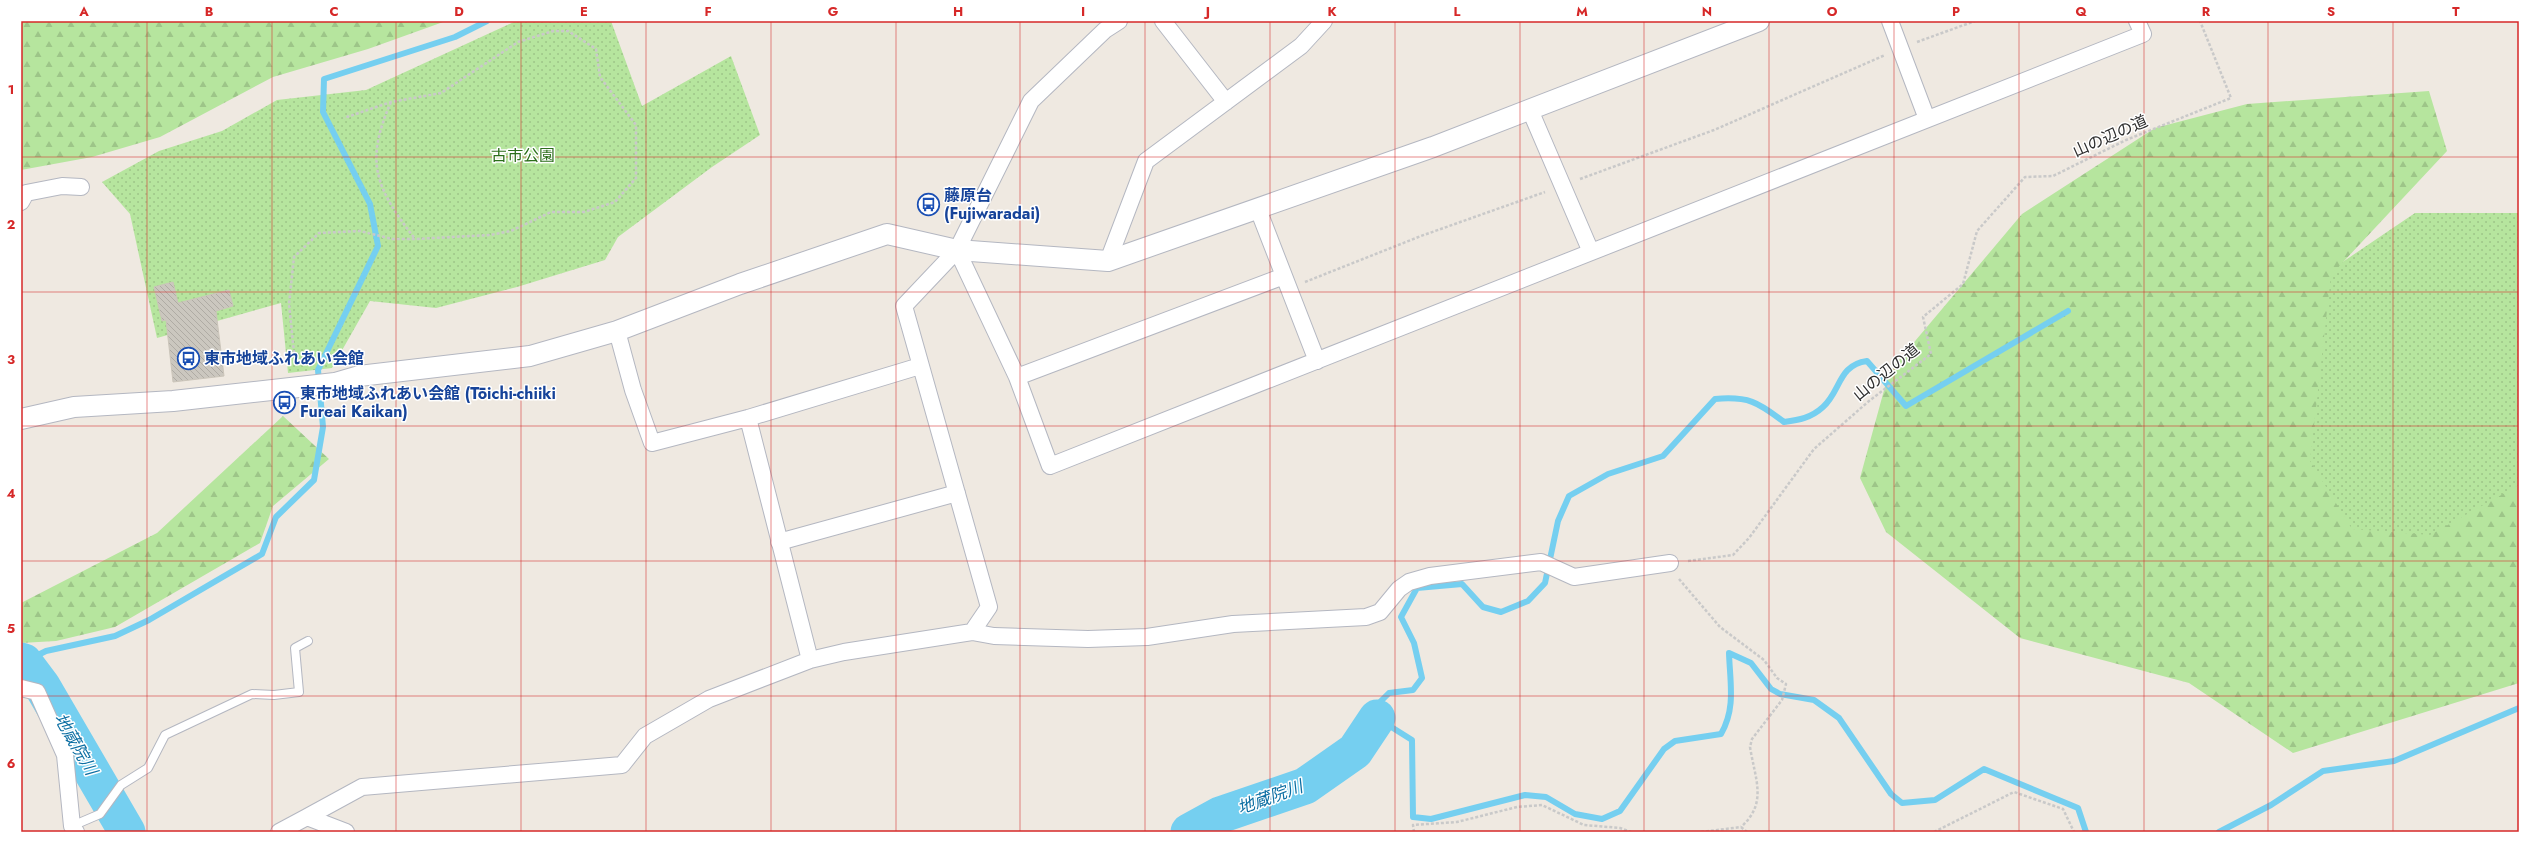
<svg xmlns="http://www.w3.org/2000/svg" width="2540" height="853" font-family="Jost,'Noto Sans JP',sans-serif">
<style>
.grass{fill:url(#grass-dots)}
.forest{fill:url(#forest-firs)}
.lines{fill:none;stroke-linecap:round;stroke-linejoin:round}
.stream{stroke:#75cff0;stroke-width:6}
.river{stroke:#75cff0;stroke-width:37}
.building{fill:url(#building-back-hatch);stroke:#cbc5ba}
.service-casing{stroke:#b4b7c1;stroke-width:10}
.minor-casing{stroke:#b4b7c1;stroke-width:18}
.tertiary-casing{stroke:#b4b7c1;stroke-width:22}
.path{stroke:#c9c9c9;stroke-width:2.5;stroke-dasharray:3 2;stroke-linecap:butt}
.service{stroke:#fff;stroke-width:8}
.minor{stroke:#fff;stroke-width:16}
.tertiary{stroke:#fff;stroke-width:20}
.grid{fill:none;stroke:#d62828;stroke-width:1;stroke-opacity:0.55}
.labels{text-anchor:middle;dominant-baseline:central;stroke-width:3;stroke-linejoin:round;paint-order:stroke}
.street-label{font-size:16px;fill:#2e2e2e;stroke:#fff}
.park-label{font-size:16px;fill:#2c6e1b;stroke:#fff}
.transit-label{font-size:16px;font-weight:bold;fill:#164399;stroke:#fff;text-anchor:start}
.water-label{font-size:17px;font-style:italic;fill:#0d6fa3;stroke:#fff}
.neatline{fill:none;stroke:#d62828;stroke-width:1.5}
.grid-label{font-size:13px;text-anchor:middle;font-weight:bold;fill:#d62828}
</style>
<defs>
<pattern id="grass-dots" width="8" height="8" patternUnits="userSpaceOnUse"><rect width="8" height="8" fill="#b6e59e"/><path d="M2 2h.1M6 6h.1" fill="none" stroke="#9dc588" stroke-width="1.8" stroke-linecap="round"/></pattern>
<pattern id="forest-firs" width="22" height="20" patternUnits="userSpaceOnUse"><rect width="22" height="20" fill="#b6e59e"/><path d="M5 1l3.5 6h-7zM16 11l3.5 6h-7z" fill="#9dc588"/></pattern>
<pattern id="building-back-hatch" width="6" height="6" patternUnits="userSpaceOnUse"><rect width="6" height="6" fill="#cbc7bf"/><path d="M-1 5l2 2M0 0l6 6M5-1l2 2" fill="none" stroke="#afaba4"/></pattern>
</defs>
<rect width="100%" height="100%" fill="#efe9e1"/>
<!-- grass -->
<path class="grass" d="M 516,21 L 611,21 L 642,106 L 731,56 L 760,135 L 712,167 L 618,237 L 605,260 L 517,287 L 436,308 L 370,301 L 332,368 L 288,373 L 281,303 L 157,338 L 130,214 L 102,182 L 159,151 L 222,131 L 277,100 L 366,90 Z
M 2415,213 L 2519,213 L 2519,576 L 2327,632 L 2217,347 Z"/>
<!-- forest -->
<path class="forest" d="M 21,21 L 446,21 L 368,49 L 273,77 L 160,137 L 92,157 L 21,170 Z
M 2429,91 L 2447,151 L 2331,275 L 2310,461 L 2352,529 L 2430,535 L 2519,485 L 2519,683 L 2293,753 L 2189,683 L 2020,638 L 1886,532 L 1860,478 L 1889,372 L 2022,214 L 2155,128 L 2247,104 Z
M 283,416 L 329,459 L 273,506 L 260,543 L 115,627 L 56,641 L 21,643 L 21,603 L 157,533 Z"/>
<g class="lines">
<!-- stream -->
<path class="stream" d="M 2068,311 L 1906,406 L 1867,361 C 1838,365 1841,391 1823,407 C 1811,418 1799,420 1784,422 C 1758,402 1748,396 1715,399 L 1663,456 L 1608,474 L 1569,496 L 1558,521 L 1545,583 L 1528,601 L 1501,612 L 1483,607 L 1462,584 L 1417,588 L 1401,617 L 1414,643 L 1422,678 L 1413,690 L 1389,693 L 1375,707 L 1377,718 L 1412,740 L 1413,817 L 1431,819 L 1525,795 L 1546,797 L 1575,814 L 1602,819 L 1620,811 L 1664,749 L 1675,741 L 1721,734 C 1736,708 1730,683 1729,653 L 1751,663 L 1771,689 L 1780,694 L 1814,700 L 1839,718 L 1891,794 L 1902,803 L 1935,800 L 1984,769 L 2078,808 L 2086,832
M 24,662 L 46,651 L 115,636 L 149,620 L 262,554 L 276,517 L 314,480 L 323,427 L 318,370 L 378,246 L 370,204 L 323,112 L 324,79 L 455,37 L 487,21
M 2219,832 L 2271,805 L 2323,771 L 2394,761 L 2519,708"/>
<!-- river -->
<path class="river" d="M 21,661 L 24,662 L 42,686 L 127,832
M 1189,832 L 1220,815 L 1305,786 L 1355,751 L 1377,718"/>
</g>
<!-- building -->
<path class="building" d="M 173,282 L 178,303 L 229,290 L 233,306 L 216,311 L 224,376 L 173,382 L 166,320 L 162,321 L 154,287 Z"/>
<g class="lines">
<defs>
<path id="service" d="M 72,826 L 100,814 L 121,785 L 148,768 L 165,735 L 252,694 L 274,695 L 299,692 L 295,648 L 308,641"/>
<path id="minor" d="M 1163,21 L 1226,102
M 1890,21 L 1927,119
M 1530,110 L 1591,252
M 21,202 L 26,193 L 62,186 L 81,187
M 1258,209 L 1317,361
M 957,250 L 1017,377 L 1050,466 L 2143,34 L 2137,21
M 1108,261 L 1146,161 L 1301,46 L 1324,21
M 617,331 L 633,390 L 652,443 L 748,418 L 920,366
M 1017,377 L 1284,276
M 748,418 L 810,660
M 779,542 L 957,493
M 972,632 L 994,636 L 1088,639 L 1147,637 L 1233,624 L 1366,617 L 1380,612 L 1399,589 L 1409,582 L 1430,576 L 1541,562 L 1574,577 L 1670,563
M 21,688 L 37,692 L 65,755 L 72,826 L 76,832
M 307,817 L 362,787 L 622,765 L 645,736 L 709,699 L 810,660 L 844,652 L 972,632 L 989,607 L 904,306 L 957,250 L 1031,101 L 1105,30 L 1119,21
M 279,832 L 307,817 L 346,832"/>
<path id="tertiary" d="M 21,419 L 74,407 L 173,401 L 335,383 L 359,376 L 530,356 L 617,331 L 740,284 L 887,234 L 957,250 L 1108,261 L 1433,147 L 1759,21"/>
</defs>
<!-- service casing -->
<use href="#service" class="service-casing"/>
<!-- minor casing -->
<use href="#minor" class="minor-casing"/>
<!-- tertiary casing -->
<use href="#tertiary" class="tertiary-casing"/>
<!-- path -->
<path class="path" d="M 1917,42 L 1975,21
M 391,102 C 364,163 376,188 415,239
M 1580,179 L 1714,130 L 1885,55
M 1305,282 L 1421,236 L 1545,192
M 294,353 L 289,304 L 294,257 L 319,233 L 360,231 L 392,239 L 415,239 L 490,235 L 511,231 L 551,212 L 584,212 L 615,202 L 636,178 L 636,125 L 600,77 L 596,49 L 568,31 L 553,31 L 518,42 L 441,93 L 391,102 L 344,118
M 1688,561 L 1733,555 L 1749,538 L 1814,449 L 1869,401 L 1931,354 L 1923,317 L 1963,284 L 1977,231 L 2025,177 L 2053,176 L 2126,140 L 2231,98 L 2200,21
M 1679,579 L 1720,627 L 1764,660 L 1777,678 L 1786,684 L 1782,700 L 1752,739 L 1750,747 C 1755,779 1768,803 1741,827
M 1741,827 L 1747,832
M 1414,832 L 1413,825 L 1457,822 L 1517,807 L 1542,805 L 1584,825 L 1620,828 L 1631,832
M 1701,832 L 1741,827
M 1934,832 L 2014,792 L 2063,809 L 2074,832"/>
<!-- service -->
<use href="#service" class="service"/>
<!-- minor -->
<use href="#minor" class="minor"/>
<!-- tertiary -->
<use href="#tertiary" class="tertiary"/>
</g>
<!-- grid -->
<path class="grid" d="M 147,21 L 147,832M 272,21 L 272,832M 396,21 L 396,832M 521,21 L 521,832M 646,21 L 646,832M 771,21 L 771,832M 896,21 L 896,832M 1020,21 L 1020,832M 1145,21 L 1145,832M 1270,21 L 1270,832M 1395,21 L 1395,832M 1520,21 L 1520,832M 1644,21 L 1644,832M 1769,21 L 1769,832M 1894,21 L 1894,832M 2019,21 L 2019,832M 2144,21 L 2144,832M 2268,21 L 2268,832M 2393,21 L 2393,832M 21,157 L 2519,157M 21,292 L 2519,292M 21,426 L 2519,426M 21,561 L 2519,561M 21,696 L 2519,696"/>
<!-- icons -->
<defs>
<symbol id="bus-ring" viewBox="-11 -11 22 22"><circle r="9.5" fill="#fff" stroke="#1a4fb4" stroke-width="1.5"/><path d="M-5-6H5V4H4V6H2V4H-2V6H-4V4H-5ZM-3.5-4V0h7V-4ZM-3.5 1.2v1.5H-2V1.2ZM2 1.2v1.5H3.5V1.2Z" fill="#1a4fb4"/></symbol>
</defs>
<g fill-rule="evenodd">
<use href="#bus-ring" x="916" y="192" width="25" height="25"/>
<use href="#bus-ring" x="176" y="346" width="25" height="25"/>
<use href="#bus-ring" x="272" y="390" width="25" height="25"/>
</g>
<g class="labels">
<!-- street labels -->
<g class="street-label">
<text transform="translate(2110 136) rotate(-24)">山の辺の道</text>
<text transform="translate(1886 372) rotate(-39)">山の辺の道</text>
</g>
<!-- park labels -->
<g class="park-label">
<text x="523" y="155">古市公園</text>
</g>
<!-- transit labels -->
<g class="transit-label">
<text x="944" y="195">藤原台<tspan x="944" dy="18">(Fujiwaradai)</tspan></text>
<text x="204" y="358">東市地域ふれあい会館</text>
<text x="300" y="393">東市地域ふれあい会館 (Tōichi-chiiki<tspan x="300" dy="18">Fureai Kaikan)</tspan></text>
</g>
<!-- water labels -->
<g class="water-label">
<text transform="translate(76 744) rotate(60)">地蔵院川</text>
<text transform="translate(1270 797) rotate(-20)">地蔵院川</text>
</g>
</g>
<!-- border -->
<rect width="2540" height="853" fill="none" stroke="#ffffff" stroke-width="44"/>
<rect x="22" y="22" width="2496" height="809" class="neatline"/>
<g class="grid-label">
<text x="84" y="16">A</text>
<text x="209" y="16">B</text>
<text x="334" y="16">C</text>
<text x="459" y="16">D</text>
<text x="584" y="16">E</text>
<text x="708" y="16">F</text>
<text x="833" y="16">G</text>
<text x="958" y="16">H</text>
<text x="1083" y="16">I</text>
<text x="1208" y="16">J</text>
<text x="1332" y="16">K</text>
<text x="1457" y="16">L</text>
<text x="1582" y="16">M</text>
<text x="1707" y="16">N</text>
<text x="1832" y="16">O</text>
<text x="1956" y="16">P</text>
<text x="2081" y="16">Q</text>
<text x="2206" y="16">R</text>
<text x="2331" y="16">S</text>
<text x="2456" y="16">T</text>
<text x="11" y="94">1</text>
<text x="11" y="229">2</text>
<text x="11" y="364">3</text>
<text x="11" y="498">4</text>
<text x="11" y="633">5</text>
<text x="11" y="768">6</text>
</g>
</svg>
